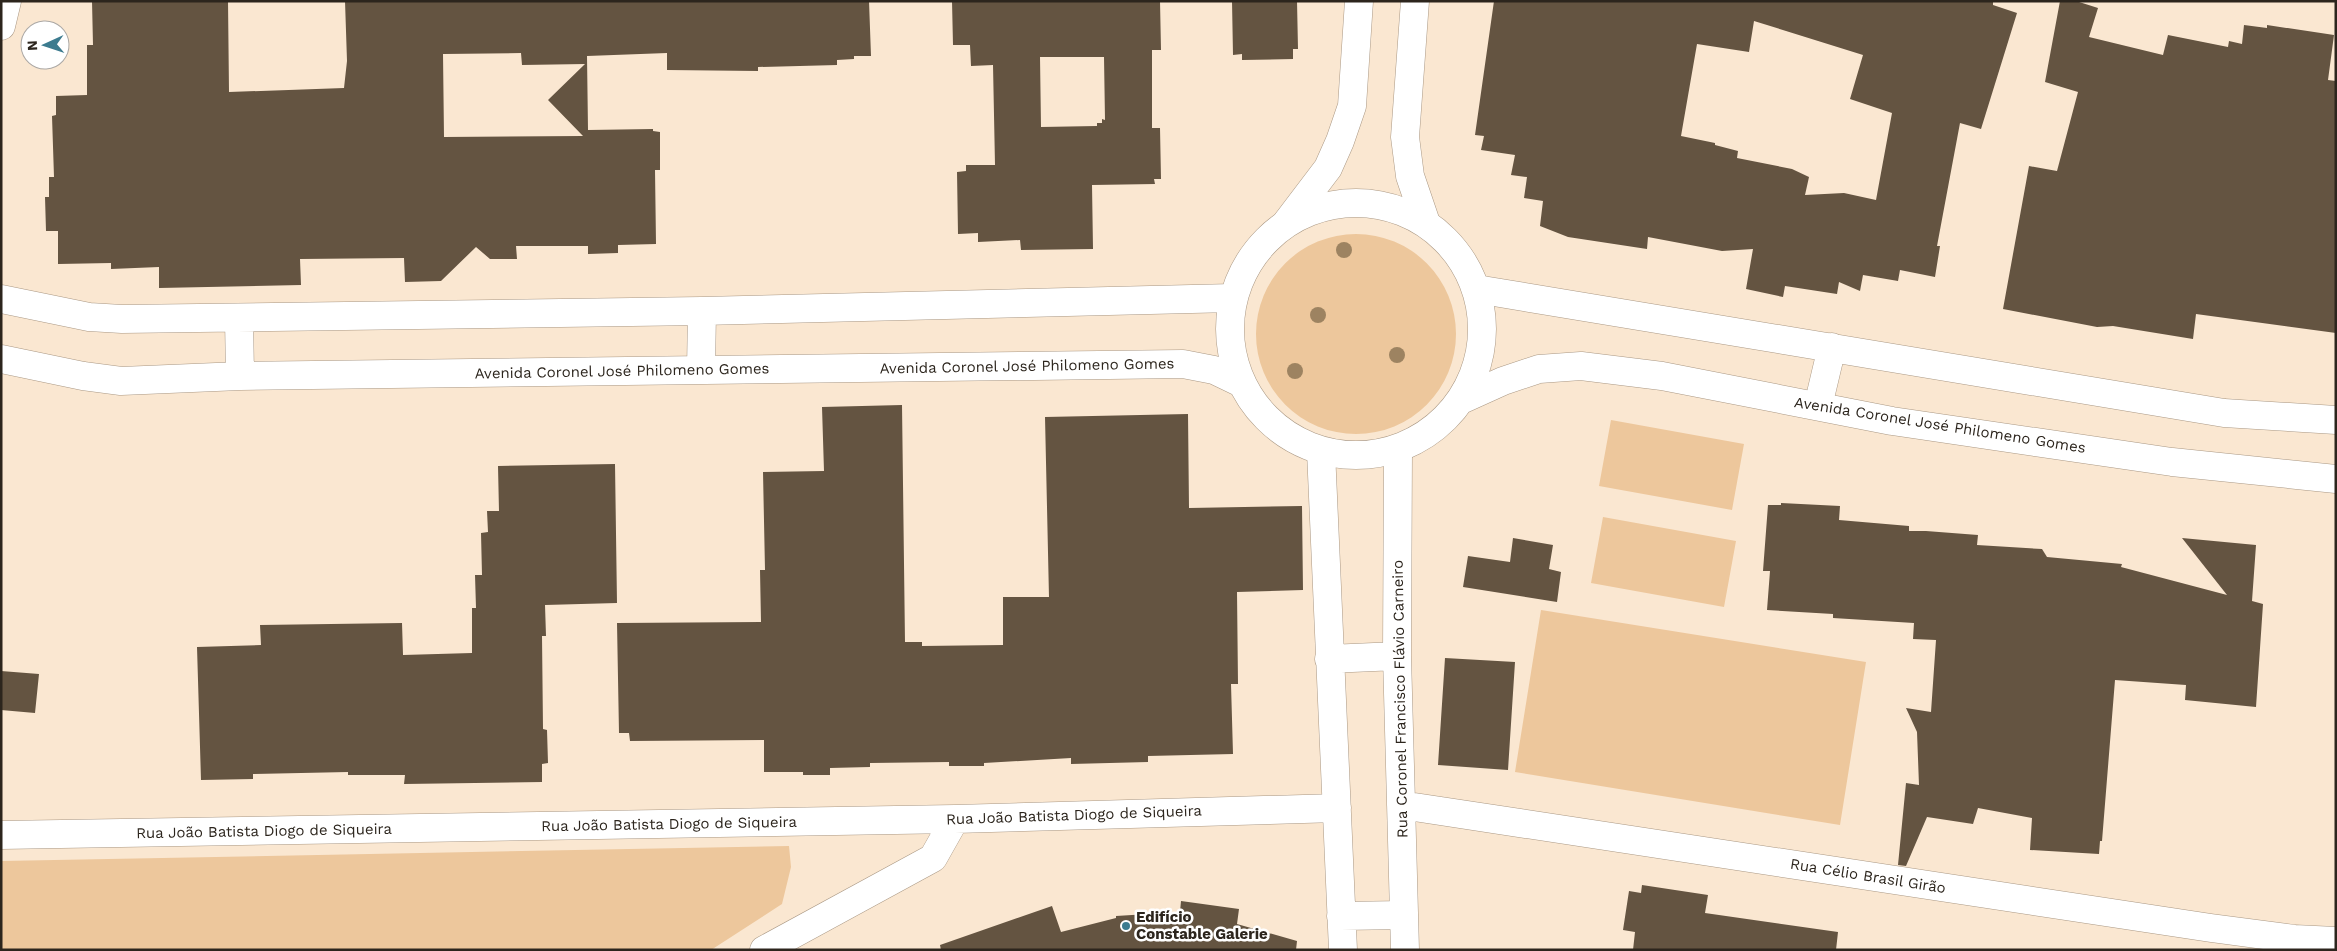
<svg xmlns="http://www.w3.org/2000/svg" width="2337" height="951" font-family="'Work Sans',sans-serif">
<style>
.green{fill:#edc79c}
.building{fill:#645441;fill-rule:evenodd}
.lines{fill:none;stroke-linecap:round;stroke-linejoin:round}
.minor-casing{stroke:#aa9884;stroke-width:29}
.major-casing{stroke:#aa9884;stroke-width:29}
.minor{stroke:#fff;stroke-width:28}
.major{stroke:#fff;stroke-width:28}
.tree{fill:#9d8361}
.poi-dot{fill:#3c7b8f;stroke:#fff;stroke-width:2}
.labels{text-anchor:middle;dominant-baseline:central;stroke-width:5;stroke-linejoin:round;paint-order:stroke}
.street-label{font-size:15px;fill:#2c251d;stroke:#fff}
.poi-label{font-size:15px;font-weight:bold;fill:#2c251d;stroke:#fff;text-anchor:start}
</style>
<rect width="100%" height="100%" fill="#fae7d1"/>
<!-- green -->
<path class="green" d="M1256 334a100 100 0 1 1 200 0a100 100 0 1 1-200 0Z
M 1611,420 L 1744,444 L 1732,510 L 1599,486 Z
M 1603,517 L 1736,541 L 1724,607 L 1591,583 Z
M 1541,610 L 1866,662 L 1840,825 L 1515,772 Z
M 789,846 L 791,867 L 782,904 L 711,950 L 1,950 L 1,861 Z"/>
<!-- building -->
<path class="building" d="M 92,1 L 228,1 L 229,92 L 344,88 L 347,61 L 345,1 L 869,1 L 871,56 L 854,56 L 854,59 L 837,60 L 837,65 L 758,67 L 758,71 L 667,70 L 667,53 L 587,56 L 588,130 L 653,129 L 653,131 L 660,132 L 660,170 L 655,170 L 656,244 L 618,245 L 618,253 L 588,254 L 588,246 L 516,246 L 517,259 L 490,259 L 476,247 L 441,281 L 405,282 L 404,258 L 300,259 L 301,285 L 159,288 L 159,267 L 111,269 L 111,263 L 58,264 L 58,231 L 46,231 L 45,197 L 49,197 L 49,177 L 54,177 L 52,116 L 56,115 L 56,96 L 87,95 L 87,45 L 93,45 ZM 521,53 L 522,65 L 585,64 L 548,100 L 583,136 L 444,137 L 443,54 Z
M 952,1 L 1160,1 L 1161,50 L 1152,50 L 1152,128 L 1160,128 L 1161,179 L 1154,179 L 1155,184 L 1092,185 L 1093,249 L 1021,250 L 1020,240 L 978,242 L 978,233 L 958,234 L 957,172 L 966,171 L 966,165 L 995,165 L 993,65 L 971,66 L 970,45 L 953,45 ZM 1040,57 L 1104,57 L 1105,120 L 1102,119 L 1102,123 L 1097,123 L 1097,126 L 1041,127 Z
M 1232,1 L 1297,1 L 1298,49 L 1293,49 L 1293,59 L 1242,60 L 1242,54 L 1233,55 Z
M 1494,1 L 1993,1 L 1993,5 L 2017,13 L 1981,129 L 1960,123 L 1937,246 L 1940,246 L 1935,277 L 1900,270 L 1898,281 L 1863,275 L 1860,291 L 1839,282 L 1837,294 L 1785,286 L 1783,297 L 1746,289 L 1753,249 L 1722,251 L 1648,237 L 1647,249 L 1568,237 L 1540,226 L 1543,201 L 1524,198 L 1527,177 L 1511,175 L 1515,155 L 1481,150 L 1484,136 L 1475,135 ZM 1754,21 L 1863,55 L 1850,99 L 1892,113 L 1876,200 L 1844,193 L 1805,195 L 1809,177 L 1792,169 L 1737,158 L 1738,151 L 1715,145 L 1715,143 L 1681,136 L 1697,44 L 1749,52 Z
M 2060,1 L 2076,1 L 2098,8 L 2089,37 L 2163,55 L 2168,35 L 2228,47 L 2229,41 L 2242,44 L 2244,25 L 2267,28 L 2267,25 L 2334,35 L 2328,80 L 2336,81 L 2336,333 L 2196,314 L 2193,339 L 2113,326 L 2097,327 L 2003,309 L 2029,166 L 2057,171 L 2078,92 L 2045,82 Z
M 902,405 L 905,642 L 922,642 L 922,646 L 1003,645 L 1003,597 L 1049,597 L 1045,417 L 1188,414 L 1189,508 L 1302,506 L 1303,590 L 1237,592 L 1238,684 L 1231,684 L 1233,754 L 1148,756 L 1148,762 L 1071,764 L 1071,758 L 984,763 L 984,766 L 949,766 L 949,762 L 870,763 L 870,767 L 830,768 L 830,775 L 803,775 L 803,772 L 764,772 L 764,740 L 630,741 L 629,733 L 619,733 L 617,623 L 761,622 L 760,570 L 765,570 L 763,472 L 824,471 L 822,407 Z
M 615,464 L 617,603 L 545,605 L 546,636 L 542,636 L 543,729 L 547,730 L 548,763 L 542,764 L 542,782 L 404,784 L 405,775 L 348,775 L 348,772 L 253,774 L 253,779 L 201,780 L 197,647 L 261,645 L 260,625 L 402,623 L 403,655 L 472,653 L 472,608 L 476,608 L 475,575 L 482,575 L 481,533 L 488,532 L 487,511 L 499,511 L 498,466 Z
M 1781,503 L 1840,506 L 1839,520 L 1909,526 L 1909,531 L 1926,531 L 1978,535 L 1977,545 L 2042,549 L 2047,557 L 2122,564 L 2121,567 L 2227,595 L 2182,538 L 2256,545 L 2252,601 L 2263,604 L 2256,707 L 2185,700 L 2186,685 L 2115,680 L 2102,841 L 2100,841 L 2099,854 L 2030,850 L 2032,818 L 1978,808 L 1973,824 L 1927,817 L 1906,866 L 1898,865 L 1906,783 L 1919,785 L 1917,732 L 1906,708 L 1931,712 L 1936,640 L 1913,639 L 1914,623 L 1833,618 L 1833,614 L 1767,610 L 1770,571 L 1763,571 L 1768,505 L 1781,505 Z
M 1513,538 L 1553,545 L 1549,569 L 1561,572 L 1557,602 L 1463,587 L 1468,556 L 1510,562 Z
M 1445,658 L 1515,662 L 1508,770 L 1438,765 Z
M 1,671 L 39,674 L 35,713 L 1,710 Z
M 1642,885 L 1708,895 L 1705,913 L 1838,932 L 1836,950 L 1633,950 L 1635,932 L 1623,930 L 1629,891 L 1641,893 Z
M 1181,901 L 1239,909 L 1237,924 L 1297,941 L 1296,950 L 941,950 L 940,945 L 1052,906 L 1061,932 L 1116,918 L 1116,916 L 1180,912 Z"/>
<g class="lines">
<defs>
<path id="minor" d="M 1415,1 L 1405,137 L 1410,176 L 1426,223
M 1,26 L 7,1
M 1287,222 L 1328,168 L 1340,141 L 1352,106 L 1359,1
M 1398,449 L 1397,656 L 1405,950
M 1321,451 L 1343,950
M 1329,659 L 1397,656
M 1401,805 L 2211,928 L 2294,939 L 2336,941
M 1,835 L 955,819 L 1337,808
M 1341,916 L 1404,915
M 764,950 L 933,858 L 955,819"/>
<path id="major" d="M1230 329a126 126 0 1 1 252 0a126 126 0 1 1-252 0Z
M 1476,289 L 2224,413 L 2336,420
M 1,299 L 89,317 L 122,319 L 702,311 L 1233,298
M 239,318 L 240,376
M 1,359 L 83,376 L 121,381 L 240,376 L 1183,364 L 1214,370 L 1241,383
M 701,370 L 702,311
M 1461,400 L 1503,381 L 1539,369 L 1581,366 L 1662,376 L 1892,421 L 2172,462 L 2336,479
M 1818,406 L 1832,347"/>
</defs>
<!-- minor casing -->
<use href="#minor" class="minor-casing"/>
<!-- major casing -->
<use href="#major" class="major-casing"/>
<!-- minor -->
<use href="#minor" class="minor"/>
<!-- major -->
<use href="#major" class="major"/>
</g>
<!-- trees -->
<g class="tree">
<circle cx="1344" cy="250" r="8"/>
<circle cx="1318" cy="315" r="8"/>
<circle cx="1397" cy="355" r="8"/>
<circle cx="1295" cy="371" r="8"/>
</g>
<!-- markers -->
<circle class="poi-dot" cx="1126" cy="926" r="5"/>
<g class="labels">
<!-- street labels -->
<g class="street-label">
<text transform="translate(1027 366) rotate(-1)">Avenida Coronel José Philomeno Gomes</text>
<text transform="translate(622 371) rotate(-1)">Avenida Coronel José Philomeno Gomes</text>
<text transform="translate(1940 425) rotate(9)">Avenida Coronel José Philomeno Gomes</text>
<text transform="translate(1400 699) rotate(-91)">Rua Coronel Francisco Flávio Carneiro</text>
<text transform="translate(1074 815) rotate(-2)">Rua João Batista Diogo de Siqueira</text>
<text transform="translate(669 824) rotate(-1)">Rua João Batista Diogo de Siqueira</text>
<text transform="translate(264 831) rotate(-1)">Rua João Batista Diogo de Siqueira</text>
<text transform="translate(1868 876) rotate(9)">Rua Célio Brasil Girão</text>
</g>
<!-- poi labels -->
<g class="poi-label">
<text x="1136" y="917">Edifício<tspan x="1136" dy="17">Constable Galerie</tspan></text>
</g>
</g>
<!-- border -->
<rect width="2337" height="951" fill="none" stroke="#2c251d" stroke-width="5"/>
<!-- north arrow -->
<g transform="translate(45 45) rotate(267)"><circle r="24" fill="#ffffff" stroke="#aba8a5"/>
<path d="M0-4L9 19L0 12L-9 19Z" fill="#3c7b8f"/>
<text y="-8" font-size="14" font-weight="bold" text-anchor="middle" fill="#2c251d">N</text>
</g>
</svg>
